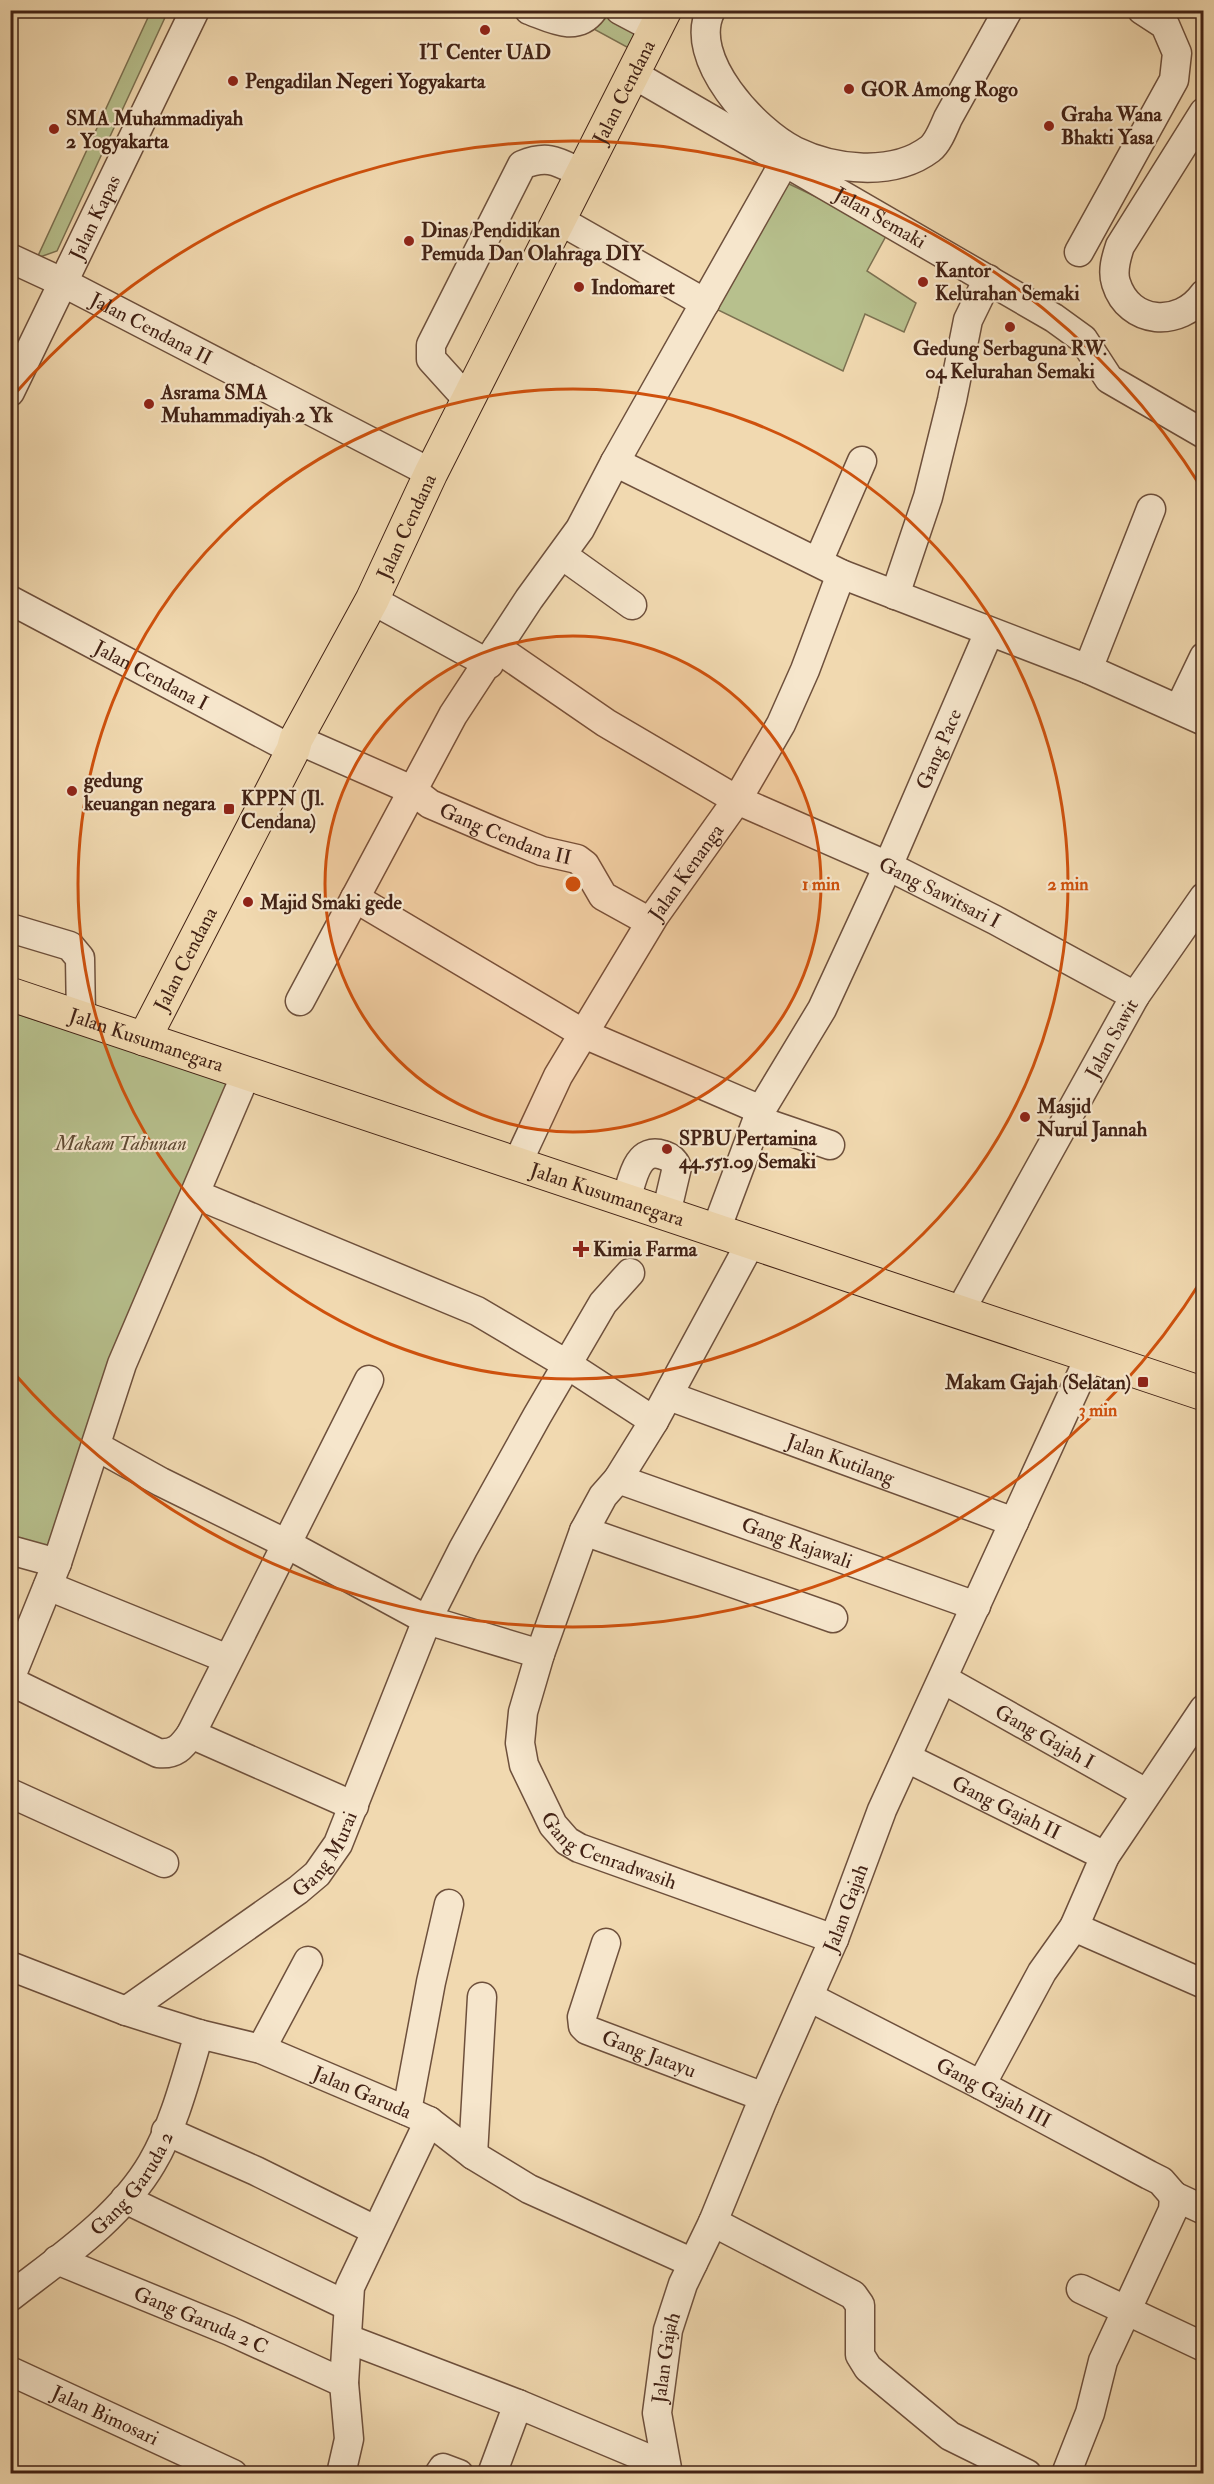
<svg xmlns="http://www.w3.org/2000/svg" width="1214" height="2484" font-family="'IM FELL Double Pica',serif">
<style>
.green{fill:#b7c08d;stroke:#7c7151;stroke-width:1.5}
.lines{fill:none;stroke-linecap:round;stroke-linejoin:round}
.minor-casing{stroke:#6e503c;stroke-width:31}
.major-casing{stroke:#422215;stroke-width:35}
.minor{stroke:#f6e6cc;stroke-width:28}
.major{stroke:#f1d9b0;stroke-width:33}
.ring{fill:none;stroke:#cf510d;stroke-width:3}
.poi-dot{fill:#8f2418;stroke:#f6e6cc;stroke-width:2}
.labels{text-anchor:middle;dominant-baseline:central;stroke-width:4.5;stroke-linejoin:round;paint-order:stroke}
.poi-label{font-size:20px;font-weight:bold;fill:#422215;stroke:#f6e6cc;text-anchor:start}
.street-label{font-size:20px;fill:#422215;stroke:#f6e6cc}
.park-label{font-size:20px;font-style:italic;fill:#5f4a33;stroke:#f6e6cc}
.centre{fill:#cf510d;stroke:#f6e6cc;stroke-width:3}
.ring-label{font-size:18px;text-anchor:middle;font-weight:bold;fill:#cf510d;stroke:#f6e6cc;stroke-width:4.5;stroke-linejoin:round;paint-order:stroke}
</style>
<rect width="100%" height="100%" fill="#f1d9b0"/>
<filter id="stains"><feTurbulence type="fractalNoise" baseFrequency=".00333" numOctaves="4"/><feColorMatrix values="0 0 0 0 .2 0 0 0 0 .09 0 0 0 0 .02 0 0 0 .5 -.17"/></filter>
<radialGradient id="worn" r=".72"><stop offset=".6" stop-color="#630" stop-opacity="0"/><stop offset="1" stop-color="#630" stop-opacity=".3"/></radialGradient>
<!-- green -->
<path class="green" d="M 151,11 L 168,11 L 57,251 L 37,258 Z
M 584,11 L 658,11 L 636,52 L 579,21 Z
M 785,182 L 827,202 L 886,236 L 867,271 L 916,303 L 904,332 L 865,314 L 843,371 L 714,308 Z
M 11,1012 L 239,1086 L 57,1563 L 11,1556 Z"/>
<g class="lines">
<defs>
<g id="minor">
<path d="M 529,10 C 551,18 576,33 593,10"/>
<path d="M 620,10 L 656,29"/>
<path d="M 711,10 C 686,58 755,131 795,151 C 834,170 893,177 930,149 C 938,143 944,127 948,118 C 968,82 988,46 1008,10"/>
<path id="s1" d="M 633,74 L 1054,318 L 1083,339 L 1109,379 L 1204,434"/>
<path d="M 1204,112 L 1120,246 C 1116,258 1112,271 1116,283 C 1129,325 1180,328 1204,294"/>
<path d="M 559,220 L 705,303"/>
<path d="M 1079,252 L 1174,80 L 1177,53 L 1165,25 L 1142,10"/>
<path id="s2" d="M 10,258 L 64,283 L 431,473"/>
<path id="s3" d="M 10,392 L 195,10"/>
<path d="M 468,400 L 431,359 L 431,345 L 522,165 C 549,154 558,162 583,174"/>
<path d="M 615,462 L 841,574 L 1088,669 L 1204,721"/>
<path d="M 562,555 L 632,605"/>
<path d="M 818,562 L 862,461"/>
<path d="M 895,595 L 928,497 L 952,400 L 968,320 L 988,279"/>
<path id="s4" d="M 10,600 L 293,750"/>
<path d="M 372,600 L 489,664"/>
<path id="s5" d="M 497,648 L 606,723 L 737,800 L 888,866 L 995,920 L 1135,996"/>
<path d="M 1088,669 L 1151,509"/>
<path d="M 1179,709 L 1204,657"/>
<path id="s6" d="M 296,739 L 412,790 L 430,804 L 493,831 L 542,851 L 577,859 L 585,865 L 603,896 L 650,922"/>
<path d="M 355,898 L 584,1034 L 761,1110"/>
<path d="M 10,928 L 70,946 L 80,958 L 81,1018"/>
<path d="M 300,1001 L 453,715 L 529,599 L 580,529 L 615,462 L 785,161"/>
<path d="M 757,1120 L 830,1145"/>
<path id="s7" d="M 517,1164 L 558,1076 L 655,915 L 737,800 L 781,724 L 805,670 L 841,574"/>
<path d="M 195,1194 L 477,1311 L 568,1365 L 654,1421"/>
<path d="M 626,1200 C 632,1182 636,1146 663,1155 C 670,1157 674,1160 677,1167 L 666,1214"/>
<path id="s8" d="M 716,1230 L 761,1110 L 822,1009 L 888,866 L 989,632"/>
<path id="s9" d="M 751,1242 L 654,1421 L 618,1479 L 603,1496 L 584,1531 L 540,1654 L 523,1712 L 520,1743 L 524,1765 L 553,1825 L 567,1841 L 579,1848 L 834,1939"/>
<path id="s10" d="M 959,1313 L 1135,996 L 1204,897"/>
<path id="s11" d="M 669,1396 L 1014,1522"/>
<path d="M 96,1446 L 161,1482 L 285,1543 L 427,1620 L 540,1654"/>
<path id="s12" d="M 618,1479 L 976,1606"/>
<path d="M 584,1531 L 833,1618"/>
<path d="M 10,1550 L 57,1563"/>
<path d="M 48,1586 L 228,1659"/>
<path d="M 10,1679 L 57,1563 L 122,1364 L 246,1074"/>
<path id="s13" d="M 943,1679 L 1146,1793"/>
<path d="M 10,1681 L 158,1753 C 175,1755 182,1747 191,1734 L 369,1380"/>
<path d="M 191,1734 L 354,1806"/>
<path id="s14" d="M 907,1758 L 1105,1856"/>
<path d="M 10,1793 L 164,1863"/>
<path d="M 1074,1927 L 1204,1984"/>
<path id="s15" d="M 606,1943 L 582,2017 L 583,2026 L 587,2030 L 764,2097"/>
<path id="s16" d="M 10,1966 L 126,2011 L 199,2034 L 261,2049 L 407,2111 L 429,2121 L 473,2155 L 529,2189 L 693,2263"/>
<path id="s17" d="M 809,1997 L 981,2085 L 1149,2175 L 1161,2181 L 1174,2196"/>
<path id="s18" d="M 126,2011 L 298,1890 L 317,1874 L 338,1844 L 427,1620 L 463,1549 L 537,1416 L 603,1303 L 630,1273"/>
<path d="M 261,2049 L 308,1961"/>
<path d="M 981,2085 L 1042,1972 L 1074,1927 L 1105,1856 L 1204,1709"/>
<path d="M 407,2111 L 431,1982 L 449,1904"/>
<path d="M 166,2131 L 256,2171 L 375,2230"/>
<path d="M 473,2155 L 482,1997"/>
<path d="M 1174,2196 L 1204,2210"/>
<path d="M 125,2199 L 348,2306"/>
<path d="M 713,2222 L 853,2295 L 860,2305 L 860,2355 L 868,2368 L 950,2436 L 1027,2474"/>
<path id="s19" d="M 57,2260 L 230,2331 L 344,2383"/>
<path d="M 1081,2289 L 1204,2347"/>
<path id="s20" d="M 10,2297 C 60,2258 120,2218 152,2163 C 174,2126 187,2074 199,2034"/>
<path d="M 348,2339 L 518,2404"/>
<path id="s21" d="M 10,2371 L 233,2474"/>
<path d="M 341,2474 L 349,2439 L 344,2383 L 350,2287 L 429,2121"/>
<path d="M 439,2474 L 443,2468 L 459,2474"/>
<path d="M 492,2474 L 518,2404 L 666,2466"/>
<path id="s22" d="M 668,2474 L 657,2413 L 668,2330 L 683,2284 L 713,2222 L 764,2097 L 834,1939 L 882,1810 L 1090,1356"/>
<path d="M 1066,2474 L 1090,2413 L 1103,2361 L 1173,2210 L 1174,2196"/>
</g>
<g id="major">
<path id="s23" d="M 10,994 L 1204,1394"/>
<path id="s24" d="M 144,1039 L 293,750 L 296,739 L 372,600 L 431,473 L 665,10"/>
</g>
</defs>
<!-- minor casing -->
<use href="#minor" class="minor-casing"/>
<!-- major casing -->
<use href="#major" class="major-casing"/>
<!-- minor -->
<use href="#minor" class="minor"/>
<!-- major -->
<use href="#major" class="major"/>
</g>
<!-- distance rings -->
<circle cx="573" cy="884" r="248" fill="#cf510d" fill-opacity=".12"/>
<g class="ring">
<circle cx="573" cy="884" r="248"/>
<circle cx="573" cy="884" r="495"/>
<path d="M1203 1278A743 743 0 0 1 12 1371M12 397A743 743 0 0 1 1203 490"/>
</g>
<!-- markers -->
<g class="poi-dot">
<circle cx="485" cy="30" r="6"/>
<circle cx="233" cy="81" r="6"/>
<circle cx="849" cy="89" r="6"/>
<circle cx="1049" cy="126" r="6"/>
<circle cx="54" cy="129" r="6"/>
<circle cx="409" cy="241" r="6"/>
<circle cx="923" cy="282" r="6"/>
<circle cx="579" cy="287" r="6"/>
<circle cx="1010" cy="327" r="6"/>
<circle cx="149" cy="404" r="6"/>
<circle cx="72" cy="791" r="6"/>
<rect x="223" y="803" width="12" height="12" rx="3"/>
<circle cx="248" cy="902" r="6"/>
<circle cx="1025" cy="1117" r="6"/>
<circle cx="667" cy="1149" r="6"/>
<path d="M578 1240h6v6h6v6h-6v6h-6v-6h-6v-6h6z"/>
<rect x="1137" y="1376" width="12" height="12" rx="3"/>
</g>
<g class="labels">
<!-- poi labels -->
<g class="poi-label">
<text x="485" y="52" text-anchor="middle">IT Center UAD</text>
<text x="245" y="81">Pengadilan Negeri Yogyakarta</text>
<text x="861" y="89">GOR Among Rogo</text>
<text x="1061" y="114">Graha Wana<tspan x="1061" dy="23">Bhakti Yasa</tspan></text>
<text x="66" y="118">SMA Muhammadiyah<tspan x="66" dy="23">2 Yogyakarta</tspan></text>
<text x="421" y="230">Dinas Pendidikan<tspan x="421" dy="23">Pemuda Dan Olahraga DIY</tspan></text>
<text x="935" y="270">Kantor<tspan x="935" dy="23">Kelurahan Semaki</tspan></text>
<text x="591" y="287">Indomaret</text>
<text x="1010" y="348" text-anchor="middle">Gedung Serbaguna RW.<tspan x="1010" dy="23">04 Kelurahan Semaki</tspan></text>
<text x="161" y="392">Asrama SMA<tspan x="161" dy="23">Muhammadiyah 2 Yk</tspan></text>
<text x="84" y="780">gedung<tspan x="84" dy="23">keuangan negara</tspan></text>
<text x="241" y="798">KPPN (Jl.<tspan x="241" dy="23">Cendana)</tspan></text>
<text x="260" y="902">Majid Smaki gede</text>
<text x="1037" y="1106">Masjid<tspan x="1037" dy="23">Nurul Jannah</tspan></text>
<text x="679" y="1138">SPBU Pertamina<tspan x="679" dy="23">44.551.09 Semaki</tspan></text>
<text x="593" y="1249">Kimia Farma</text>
<text x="1131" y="1382" text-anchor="end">Makam Gajah (Selatan)</text>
</g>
<!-- street labels -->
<g class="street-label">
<text stroke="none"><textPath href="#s24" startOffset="1062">Jalan Cendana</textPath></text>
<text stroke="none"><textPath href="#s1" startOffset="286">Jalan Semaki</textPath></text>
<text stroke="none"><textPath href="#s3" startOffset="194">Jalan Kapas</textPath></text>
<text stroke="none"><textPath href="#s2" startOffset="158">Jalan Cendana II</textPath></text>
<text stroke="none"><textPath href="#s24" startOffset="576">Jalan Cendana</textPath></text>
<text stroke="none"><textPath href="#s4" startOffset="160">Jalan Cendana I</textPath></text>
<text stroke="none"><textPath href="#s8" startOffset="531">Gang Pace</textPath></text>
<text stroke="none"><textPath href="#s6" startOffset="231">Gang Cendana II</textPath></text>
<text stroke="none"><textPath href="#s7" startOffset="338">Jalan Kenanga</textPath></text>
<text stroke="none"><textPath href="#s5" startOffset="507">Gang Sawitsari I</textPath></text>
<text stroke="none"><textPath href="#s24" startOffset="90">Jalan Cendana</textPath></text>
<text stroke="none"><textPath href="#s10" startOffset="314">Jalan Sawit</textPath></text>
<text stroke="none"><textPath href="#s23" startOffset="144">Jalan Kusumanegara</textPath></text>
<text stroke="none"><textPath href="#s23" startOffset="630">Jalan Kusumanegara</textPath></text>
<text stroke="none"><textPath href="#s11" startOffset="183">Jalan Kutilang</textPath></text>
<text stroke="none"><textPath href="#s12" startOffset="190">Gang Rajawali</textPath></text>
<text stroke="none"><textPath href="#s13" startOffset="117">Gang Gajah I</textPath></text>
<text stroke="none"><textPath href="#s14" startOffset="111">Gang Gajah II</textPath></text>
<text stroke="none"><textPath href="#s9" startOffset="708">Gang Cenradwasih</textPath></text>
<text stroke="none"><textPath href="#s18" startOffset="256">Gang Murai</textPath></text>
<text stroke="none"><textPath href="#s22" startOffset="604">Jalan Gajah</textPath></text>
<text stroke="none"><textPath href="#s15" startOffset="159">Gang Jatayu</textPath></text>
<text stroke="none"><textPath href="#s16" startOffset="375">Jalan Garuda</textPath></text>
<text stroke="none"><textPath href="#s17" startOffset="208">Gang Gajah III</textPath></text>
<text stroke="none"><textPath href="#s20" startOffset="168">Gang Garuda 2</textPath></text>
<text stroke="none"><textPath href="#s19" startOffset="156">Gang Garuda 2 C</textPath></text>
<text stroke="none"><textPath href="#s22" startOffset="118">Jalan Gajah</textPath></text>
<text stroke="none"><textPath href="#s21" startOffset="105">Jalan Bimosari</textPath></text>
</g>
<!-- park labels -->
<g class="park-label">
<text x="121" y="1143">Makam Tahunan</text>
</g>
</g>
<circle cx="573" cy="884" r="9" class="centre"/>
<g class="ring-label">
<text x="821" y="890">1 min</text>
<text x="1068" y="890">2 min</text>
<text x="1098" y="1416">3 min</text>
</g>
<!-- margin -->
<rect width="1214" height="2484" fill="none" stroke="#f1d9b0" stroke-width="36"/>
<rect x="12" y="12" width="1190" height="2460" fill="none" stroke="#422215" stroke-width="3"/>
<rect x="18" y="18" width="1178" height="2448" fill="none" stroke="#422215" stroke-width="1.5"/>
<rect width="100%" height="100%" filter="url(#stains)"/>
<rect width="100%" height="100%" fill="url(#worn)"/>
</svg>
